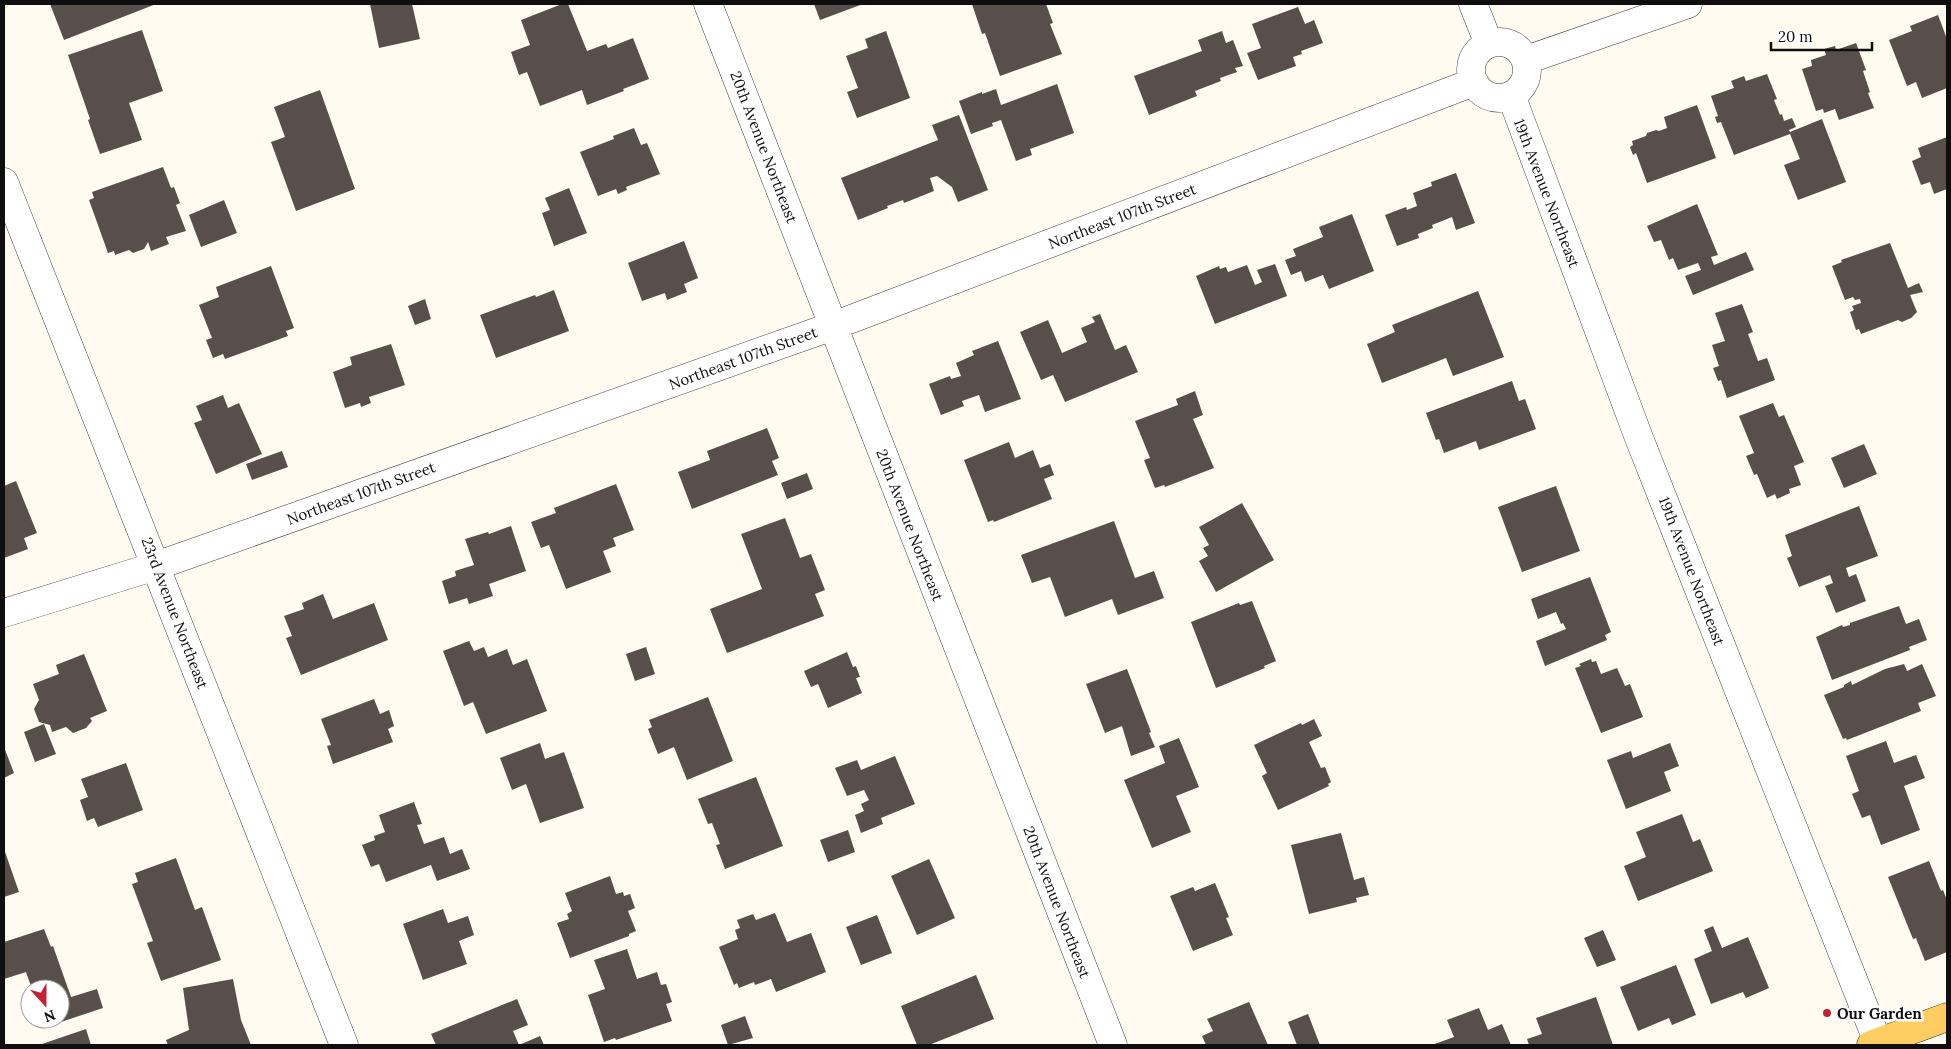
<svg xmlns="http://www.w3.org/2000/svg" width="1951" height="1049" font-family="Lora,serif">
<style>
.building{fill:#584f4b}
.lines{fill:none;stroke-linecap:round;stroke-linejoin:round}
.street-casing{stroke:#424242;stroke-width:29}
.primary-casing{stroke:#202020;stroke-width:29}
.street{stroke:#fff;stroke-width:28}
.primary{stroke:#fecd62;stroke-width:28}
.poi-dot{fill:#c62034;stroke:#fff;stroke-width:2}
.labels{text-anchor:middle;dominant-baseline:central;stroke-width:5;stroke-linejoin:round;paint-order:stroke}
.street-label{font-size:15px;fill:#0f0f0f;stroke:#fff}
.poi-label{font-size:15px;font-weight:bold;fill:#0f0f0f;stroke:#fff;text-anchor:start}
</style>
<rect width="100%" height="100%" fill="#fffbf1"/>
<!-- building -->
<path class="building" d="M 50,4 L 156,4 L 64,40 Z
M 370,4 L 412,4 L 420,39 L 379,48 Z
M 562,4 L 568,4 L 587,51 L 606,44 L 608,48 L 633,38 L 649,79 L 623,89 L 624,91 L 587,105 L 582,90 L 540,106 L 527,72 L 519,75 L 511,52 L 530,45 L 521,20 Z
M 814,4 L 863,4 L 820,20 Z
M 972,4 L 1046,4 L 1053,23 L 1050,24 L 1062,54 L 1000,76 L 985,33 L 982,34 Z
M 1298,7 L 1305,24 L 1314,20 L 1323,43 L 1301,51 L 1302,54 L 1293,57 L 1296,66 L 1258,80 L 1247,53 L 1261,48 L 1252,24 Z
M 1938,15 L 1947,39 L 1947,88 L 1922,98 L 1916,82 L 1907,86 L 1889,40 L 1912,31 L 1910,26 Z
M 142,30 L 163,91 L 129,103 L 142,140 L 100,154 L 88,120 L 90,119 L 68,55 Z
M 886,31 L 910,98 L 857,118 L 847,92 L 858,88 L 846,56 L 868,48 L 865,39 Z
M 1222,31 L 1226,43 L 1233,40 L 1243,66 L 1235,68 L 1237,72 L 1220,78 L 1221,81 L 1195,91 L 1197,96 L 1149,115 L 1134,76 L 1202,51 L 1198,40 Z
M 1856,43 L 1866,70 L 1863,71 L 1870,92 L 1868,93 L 1874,108 L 1839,120 L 1835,109 L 1824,113 L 1823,109 L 1816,111 L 1802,69 L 1812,66 L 1811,60 L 1826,55 L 1824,49 L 1835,46 L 1836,50 Z
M 1767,74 L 1777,99 L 1774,100 L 1780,115 L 1782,114 L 1784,121 L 1792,118 L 1796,127 L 1789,130 L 1790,132 L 1822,119 L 1846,182 L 1798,200 L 1784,165 L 1800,159 L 1790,134 L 1734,155 L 1721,122 L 1717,123 L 1715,117 L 1718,116 L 1711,96 L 1734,88 L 1731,81 L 1744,76 L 1746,81 Z
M 1057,84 L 1074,133 L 1030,149 L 1032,155 L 1016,161 L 1001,120 L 992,123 L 993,126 L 971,134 L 959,101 L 982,92 L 982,94 L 996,89 L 1001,105 Z
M 320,90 L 355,189 L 296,211 L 271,142 L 285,137 L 274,107 Z
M 1697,105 L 1716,158 L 1647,183 L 1636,153 L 1633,155 L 1630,147 L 1633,145 L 1632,141 L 1646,136 L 1647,133 L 1656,130 L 1659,131 L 1667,128 L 1664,117 Z
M 959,115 L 988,190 L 958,202 L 952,187 L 937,176 L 930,178 L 934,191 L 904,203 L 903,200 L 887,206 L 888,208 L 858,220 L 841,178 L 938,140 L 932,125 Z
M 634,128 L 641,145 L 647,143 L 660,174 L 626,187 L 627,190 L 618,194 L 616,189 L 598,196 L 580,152 L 614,139 L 613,136 Z
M 1947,137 L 1947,189 L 1934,194 L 1930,182 L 1921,185 L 1912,161 L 1921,157 L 1918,148 Z
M 163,167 L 171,188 L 174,187 L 180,203 L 176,205 L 186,231 L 166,237 L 169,244 L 151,251 L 148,242 L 144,249 L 133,253 L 129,250 L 115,255 L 114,251 L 108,253 L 89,200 L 94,198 L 92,192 Z
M 1456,173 L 1475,223 L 1456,230 L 1452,217 L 1432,225 L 1433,228 L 1418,234 L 1419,238 L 1397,246 L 1385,215 L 1406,207 L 1407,210 L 1417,206 L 1413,193 L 1432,186 L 1431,182 Z
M 569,188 L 587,233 L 554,246 L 542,213 L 550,210 L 545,198 Z
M 224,200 L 237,233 L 201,247 L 189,215 Z
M 1697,204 L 1718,255 L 1711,257 L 1714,265 L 1746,252 L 1754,270 L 1693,295 L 1685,276 L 1701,270 L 1698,263 L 1678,270 L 1673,258 L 1669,260 L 1661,240 L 1654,242 L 1647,226 Z
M 1352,214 L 1374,271 L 1329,289 L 1323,275 L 1305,282 L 1301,271 L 1291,275 L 1285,260 L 1296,256 L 1293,249 L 1323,237 L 1319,227 Z
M 684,241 L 698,278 L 684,284 L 687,292 L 667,300 L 665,293 L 642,301 L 628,263 Z
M 1890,243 L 1908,288 L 1919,283 L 1923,292 L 1910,295 L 1917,312 L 1911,318 L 1902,322 L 1898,320 L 1861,334 L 1859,329 L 1856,330 L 1850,312 L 1854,310 L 1852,306 L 1861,303 L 1860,299 L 1855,300 L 1853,297 L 1845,300 L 1832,266 L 1842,262 L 1841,260 Z
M 1275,264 L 1287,296 L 1215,324 L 1196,276 L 1219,266 L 1220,269 L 1226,267 L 1228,272 L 1247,265 L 1255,285 L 1262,282 L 1257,270 Z
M 271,266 L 294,328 L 286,331 L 288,336 L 225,359 L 223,354 L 213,358 L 206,340 L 212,338 L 199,305 L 219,297 L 216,287 Z
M 554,290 L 569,331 L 496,358 L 480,315 L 535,295 L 536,297 Z
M 1478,291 L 1504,357 L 1453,376 L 1446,358 L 1382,383 L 1367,344 L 1395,332 L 1392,325 Z
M 425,299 L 431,319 L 415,325 L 408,306 Z
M 1742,304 L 1753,332 L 1748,334 L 1758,361 L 1767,358 L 1775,380 L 1727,398 L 1721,380 L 1718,381 L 1713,368 L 1719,366 L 1712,345 L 1725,341 L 1715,313 Z
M 1100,314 L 1115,350 L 1126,345 L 1138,372 L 1065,402 L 1053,375 L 1041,380 L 1020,332 L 1048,320 L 1062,353 L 1087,342 L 1081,328 L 1095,322 L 1092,317 Z
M 998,341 L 1021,399 L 985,412 L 979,395 L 962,401 L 964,406 L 941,415 L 929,384 L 950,376 L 951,379 L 961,376 L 956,363 L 974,355 L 972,351 Z
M 391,344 L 405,385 L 369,397 L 371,403 L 361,407 L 360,403 L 345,408 L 333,372 L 352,365 L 350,357 Z
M 1512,381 L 1519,401 L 1525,399 L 1536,429 L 1479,450 L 1476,441 L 1444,453 L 1439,439 L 1436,440 L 1426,413 Z
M 1195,391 L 1203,415 L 1193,419 L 1214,468 L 1165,487 L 1164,485 L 1155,488 L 1144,460 L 1150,458 L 1135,421 L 1178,405 L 1176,399 Z
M 223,395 L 228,408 L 239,403 L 262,454 L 216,474 L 194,423 L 202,420 L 196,406 Z
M 1773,403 L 1779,417 L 1784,415 L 1804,462 L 1794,466 L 1801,485 L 1789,489 L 1790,493 L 1777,499 L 1775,494 L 1767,498 L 1757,474 L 1754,475 L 1746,456 L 1754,453 L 1739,416 Z
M 767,428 L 779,458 L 772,461 L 778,475 L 692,509 L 678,472 L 710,460 L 707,451 Z
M 1009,442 L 1015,458 L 1033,450 L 1040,468 L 1050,464 L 1054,475 L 1044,479 L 1052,499 L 994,522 L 993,520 L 988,522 L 964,460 Z
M 1864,444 L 1877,474 L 1844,488 L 1831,458 Z
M 282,451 L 288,467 L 252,480 L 246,464 Z
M 807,473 L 813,489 L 787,499 L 781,483 Z
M 16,481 L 37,533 L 24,538 L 28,549 L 4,558 L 4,486 Z
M 616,484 L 634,530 L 613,538 L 616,546 L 603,551 L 611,572 L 566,589 L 549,545 L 541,548 L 531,522 L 556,513 L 554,508 Z
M 1556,486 L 1580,551 L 1522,572 L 1498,507 Z
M 1242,503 L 1274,560 L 1216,592 L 1199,561 L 1208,556 L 1203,548 L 1209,545 L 1199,527 Z
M 1859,506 L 1878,556 L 1846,568 L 1849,577 L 1856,574 L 1866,601 L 1836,613 L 1825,586 L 1833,583 L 1830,575 L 1799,587 L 1787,558 L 1792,556 L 1785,535 Z
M 785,518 L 800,558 L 811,554 L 825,590 L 815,594 L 824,616 L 727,653 L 710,609 L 762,589 L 741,534 Z
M 1114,521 L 1135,578 L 1154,571 L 1164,598 L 1118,615 L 1112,599 L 1065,617 L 1050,577 L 1032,583 L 1021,555 Z
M 511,526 L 526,571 L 489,584 L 493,596 L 469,604 L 467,598 L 449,604 L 442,581 L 456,576 L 455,571 L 474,565 L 465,539 L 488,532 L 489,534 Z
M 1590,577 L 1611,632 L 1605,635 L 1607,640 L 1545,666 L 1536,641 L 1566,629 L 1563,623 L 1561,624 L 1556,612 L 1538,619 L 1531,599 Z
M 323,594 L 333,619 L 374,603 L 388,640 L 301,675 L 286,638 L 292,636 L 284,616 L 304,609 L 302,603 Z
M 1252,601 L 1276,661 L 1264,666 L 1265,668 L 1216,688 L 1191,622 L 1239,603 L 1240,605 Z
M 1899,606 L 1906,624 L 1919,619 L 1927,640 L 1909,647 L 1910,650 L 1832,680 L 1816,637 L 1842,625 L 1843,627 L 1850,625 L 1850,623 Z
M 469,641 L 474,651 L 484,647 L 488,657 L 507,649 L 513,665 L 527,659 L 547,711 L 486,734 L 473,702 L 464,706 L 443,651 Z
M 646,647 L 655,674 L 635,681 L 626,654 Z
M 847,652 L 853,667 L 856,666 L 860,677 L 856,678 L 862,693 L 828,708 L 818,684 L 811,687 L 804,671 Z
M 84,654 L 107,711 L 90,718 L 92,721 L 86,728 L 73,733 L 66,727 L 52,732 L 50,725 L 39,722 L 34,709 L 39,700 L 33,684 L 59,674 L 56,665 Z
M 1591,659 L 1592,662 L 1596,661 L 1601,674 L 1617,668 L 1625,686 L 1630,684 L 1643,717 L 1601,733 L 1575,668 L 1581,666 L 1579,664 Z
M 1904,664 L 1907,671 L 1922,664 L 1936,696 L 1918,703 L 1921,711 L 1847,740 L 1846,738 L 1843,739 L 1824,695 L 1844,687 L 1844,685 L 1851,681 L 1852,685 L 1885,669 Z
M 1127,669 L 1151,732 L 1149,733 L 1155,747 L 1131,756 L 1122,726 L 1105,733 L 1086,684 Z
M 708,697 L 733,761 L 687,780 L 674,747 L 658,754 L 648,729 L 652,727 L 649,720 Z
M 374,699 L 380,714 L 389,710 L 394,726 L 388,729 L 393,742 L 333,764 L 327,746 L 331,745 L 321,719 Z
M 1314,719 L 1322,736 L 1309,742 L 1321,768 L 1325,767 L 1331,782 L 1328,784 L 1329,786 L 1278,810 L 1262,776 L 1267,773 L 1254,745 L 1301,723 L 1302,725 Z
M 44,724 L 56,754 L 35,762 L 24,732 Z
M 1179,738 L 1199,787 L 1176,796 L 1191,832 L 1152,848 L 1124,780 L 1165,763 L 1159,746 Z
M 1886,741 L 1894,763 L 1916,755 L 1925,778 L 1904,786 L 1920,830 L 1881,845 L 1870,815 L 1862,818 L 1852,794 L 1859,791 L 1846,756 Z
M 540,743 L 545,759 L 564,752 L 584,808 L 540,823 L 526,784 L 512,790 L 500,758 Z
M 1670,743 L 1679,766 L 1664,772 L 1671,791 L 1626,809 L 1607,760 L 1631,751 L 1633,758 Z
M 4,747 L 14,773 L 4,778 Z
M 895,756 L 915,804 L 881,818 L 883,824 L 861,833 L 855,815 L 864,811 L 861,804 L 869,800 L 864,790 L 847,796 L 835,768 L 857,760 L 861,770 Z
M 126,763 L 143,810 L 98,827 L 94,818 L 87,821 L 80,800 L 88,797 L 81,779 Z
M 756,777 L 783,846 L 725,869 L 716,845 L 720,844 L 712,823 L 708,824 L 698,799 Z
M 414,802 L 422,824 L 417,825 L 424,844 L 444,837 L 450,854 L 462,849 L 470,869 L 437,881 L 431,865 L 386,882 L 379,864 L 371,867 L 362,845 L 375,840 L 374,836 L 385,832 L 379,815 Z
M 1682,814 L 1693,842 L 1700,839 L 1713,871 L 1638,901 L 1624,866 L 1646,857 L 1636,832 Z
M 848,830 L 855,852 L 828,862 L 820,840 Z
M 1341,833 L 1354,880 L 1364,877 L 1369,895 L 1356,898 L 1357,902 L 1309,914 L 1291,845 Z
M 4,849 L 19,892 L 4,897 Z
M 176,858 L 195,910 L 202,907 L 221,960 L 161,981 L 147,943 L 153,941 L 132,884 L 138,882 L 135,873 Z
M 929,859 L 955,918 L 917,935 L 891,876 Z
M 1929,861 L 1941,891 L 1943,890 L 1947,900 L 1947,952 L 1925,961 L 1916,938 L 1913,939 L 1888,877 Z
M 610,876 L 616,894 L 623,892 L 624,896 L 630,894 L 635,908 L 628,911 L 636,931 L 629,934 L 629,936 L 570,958 L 557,923 L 569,919 L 567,914 L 572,911 L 565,893 Z
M 1215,883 L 1229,917 L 1226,918 L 1233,935 L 1193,951 L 1170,896 L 1193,887 L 1195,891 Z
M 443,909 L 448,923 L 468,916 L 474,935 L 459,941 L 467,964 L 423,980 L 403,924 Z
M 775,913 L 787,942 L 811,933 L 826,972 L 776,992 L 771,979 L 755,985 L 754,982 L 739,988 L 737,983 L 734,985 L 719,947 L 738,939 L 735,930 L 740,928 L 737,920 L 753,914 L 756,920 Z
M 877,915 L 892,953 L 861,965 L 846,927 Z
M 1713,926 L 1722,948 L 1748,937 L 1769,988 L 1746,998 L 1743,992 L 1711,1004 L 1694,959 L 1712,951 L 1704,930 Z
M 44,929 L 51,947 L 53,946 L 71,997 L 97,989 L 103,1008 L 58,1023 L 57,1019 L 60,1019 L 60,989 L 32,989 L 26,972 L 4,979 L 4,942 Z
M 1603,930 L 1616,960 L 1597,967 L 1584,938 Z
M 627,949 L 637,979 L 657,972 L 661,985 L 666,984 L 672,1002 L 666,1004 L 672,1021 L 616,1040 L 615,1038 L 604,1042 L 588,995 L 605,989 L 594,960 Z
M 1676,965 L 1696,1015 L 1672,1025 L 1669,1018 L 1638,1031 L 1620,987 Z
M 976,975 L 994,1019 L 929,1045 L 917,1045 L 901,1006 Z
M 233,979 L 241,1020 L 251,1045 L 168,1045 L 166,1040 L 189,1030 L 183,988 Z
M 1596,997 L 1613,1045 L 1529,1045 L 1527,1039 L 1542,1034 L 1536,1018 Z
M 517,999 L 528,1025 L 513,1031 L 519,1045 L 540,1036 L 544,1045 L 436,1045 L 431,1034 Z
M 1249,1002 L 1268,1045 L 1206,1045 L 1202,1036 L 1213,1031 L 1207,1019 Z
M 1479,1008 L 1488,1030 L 1502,1024 L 1511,1045 L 1432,1045 L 1454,1037 L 1447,1020 Z
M 1308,1014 L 1320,1045 L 1297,1045 L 1288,1022 Z
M 745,1016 L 753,1038 L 728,1045 L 721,1025 Z
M 86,1029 L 91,1045 L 39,1045 Z"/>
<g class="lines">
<defs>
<path id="street" d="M 708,4 L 1113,1045
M 1473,4 L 1489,44
M1471 70a28 28 0 1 1 56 0a28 28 0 1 1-56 0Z
M 1526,60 L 1688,4
M 1511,95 L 1639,438 L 1879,1045
M 4,182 L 344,1045
M 4,613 L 156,566 L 833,326 L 1474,82"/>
<path id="primary" d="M 1871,1045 L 1947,1017"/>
</defs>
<!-- street casing -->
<use href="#street" class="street-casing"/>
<!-- primary casing -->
<use href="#primary" class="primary-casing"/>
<!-- street -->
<use href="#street" class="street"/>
<!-- primary -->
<use href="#primary" class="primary"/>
</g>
<!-- markers -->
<circle class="poi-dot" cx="1827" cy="1013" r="5"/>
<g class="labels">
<!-- street labels -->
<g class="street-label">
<text transform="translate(764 147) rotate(69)">20th Avenue Northeast</text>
<text transform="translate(1547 193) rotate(69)">19th Avenue Northeast</text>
<text transform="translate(1122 216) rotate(-21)">Northeast 107th Street</text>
<text transform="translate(743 358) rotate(-20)">Northeast 107th Street</text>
<text transform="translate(361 493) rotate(-20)">Northeast 107th Street</text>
<text transform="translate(910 525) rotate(69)">20th Avenue Northeast</text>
<text transform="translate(1692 571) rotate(69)">19th Avenue Northeast</text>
<text transform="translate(175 613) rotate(69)">23rd Avenue Northeast</text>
<text transform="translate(1057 902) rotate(69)">20th Avenue Northeast</text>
</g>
<!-- poi labels -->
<g class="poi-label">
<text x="1837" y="1013">Our Garden</text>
</g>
</g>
<!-- border -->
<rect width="1951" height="1049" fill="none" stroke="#0f0f0f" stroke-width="10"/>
<!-- north arrow -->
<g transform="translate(45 1004) rotate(159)"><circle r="24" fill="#ffffff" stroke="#9f9f9f"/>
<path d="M0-4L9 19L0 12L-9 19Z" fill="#c62034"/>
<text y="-8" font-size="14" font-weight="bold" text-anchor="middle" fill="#0f0f0f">N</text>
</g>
<!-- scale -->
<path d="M1771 42v8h101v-8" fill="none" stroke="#0f0f0f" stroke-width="2.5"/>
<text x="1778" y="42" font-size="15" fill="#0f0f0f" stroke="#ffffff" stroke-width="4" paint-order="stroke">20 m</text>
</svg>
